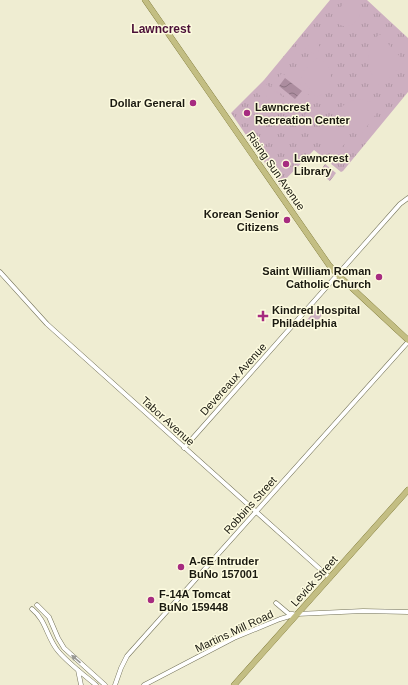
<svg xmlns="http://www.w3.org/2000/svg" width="408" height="685" font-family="Arial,sans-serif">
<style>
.grass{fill:url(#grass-tufts)}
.garden{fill:url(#garden-furrows)}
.pitch{fill:#cdafc0}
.water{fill:url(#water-waves)}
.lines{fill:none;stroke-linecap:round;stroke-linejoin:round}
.minor-casing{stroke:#727158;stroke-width:5}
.major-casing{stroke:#6e6825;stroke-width:6}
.minor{stroke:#fff;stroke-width:4}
.major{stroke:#c3be83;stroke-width:5.5}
.oneway{fill:#989893}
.poi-dot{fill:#a62b80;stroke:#fdfbdf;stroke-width:1.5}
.labels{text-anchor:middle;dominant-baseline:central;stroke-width:3;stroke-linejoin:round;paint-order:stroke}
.poi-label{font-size:11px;font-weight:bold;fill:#1a1910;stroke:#fdfbdf;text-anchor:start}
.street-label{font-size:11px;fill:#1a1910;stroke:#fdfbdf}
.neighbourhood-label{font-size:12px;font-weight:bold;fill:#4b1038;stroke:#fdfbdf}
</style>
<defs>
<pattern id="grass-tufts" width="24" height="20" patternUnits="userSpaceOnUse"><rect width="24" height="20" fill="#cdafc0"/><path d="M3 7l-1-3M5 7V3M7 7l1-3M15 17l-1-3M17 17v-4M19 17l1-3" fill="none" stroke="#af96a4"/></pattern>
<pattern id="garden-furrows" width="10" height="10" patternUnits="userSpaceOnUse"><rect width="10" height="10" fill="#cdafc0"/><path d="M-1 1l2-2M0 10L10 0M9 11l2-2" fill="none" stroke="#af96a4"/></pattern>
<pattern id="water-waves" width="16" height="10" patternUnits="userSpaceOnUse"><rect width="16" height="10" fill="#ac8d9f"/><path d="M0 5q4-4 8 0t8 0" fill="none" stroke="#8b7280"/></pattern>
</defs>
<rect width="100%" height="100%" fill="#efedd2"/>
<!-- grass -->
<path class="grass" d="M 330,0 L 367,0 L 408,38 L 408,92 L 343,171 L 341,172 L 314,150 L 280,185 L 231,113 L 264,80 Z
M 318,307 L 324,312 L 314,326 L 307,320 Z"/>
<!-- garden -->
<path class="garden" d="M 325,164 L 336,173 L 330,181 L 319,173 Z"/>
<!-- pitch -->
<path class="pitch" d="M 345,2 L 360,14 C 356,29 339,31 333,16 Z
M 379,34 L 404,61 L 381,88 C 365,68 364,55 379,34 Z
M 316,40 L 320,47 L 317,55 L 304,50 Z
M 317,58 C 336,65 336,91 316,97 L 299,75 Z
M 282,73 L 292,81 L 295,78 L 311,98 L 302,110 L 271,86 Z
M 265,83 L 272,89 L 264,99 L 257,93 Z
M 275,91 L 283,97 L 274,107 L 267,102 Z
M 360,99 L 371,102 L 379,110 L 360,136 L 336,115 C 341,105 349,100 360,99 Z
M 308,111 L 319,119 L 315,125 L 304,116 Z
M 303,118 L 314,126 L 310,131 L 299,123 Z
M 326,120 L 328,121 L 348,137 L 348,140 L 342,147 L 339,148 L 319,132 L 319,128 Z"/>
<!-- water -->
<path class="water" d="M 285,78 L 302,91 L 295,99 L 279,86 Z"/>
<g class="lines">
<defs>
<path id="minor" d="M 0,272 L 47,324 L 330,578
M 184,448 L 400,204 L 408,198
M 276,603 L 289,614 L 293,614
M 37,605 L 49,617 L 58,638 L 64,648 L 105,685
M 32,609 C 46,620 47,638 58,651 C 68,663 84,675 96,685
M 78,670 L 81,685
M 115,685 L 121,668 L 127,656 L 408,342
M 144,685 L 234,638 L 280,619 L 297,614 L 363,611 L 408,612"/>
<path id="major" d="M 145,0 L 329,265 L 338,275 L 408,340
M 234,685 L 408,490"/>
</defs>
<!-- minor casing -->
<use href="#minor" class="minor-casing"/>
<!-- major casing -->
<use href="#major" class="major-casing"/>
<!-- minor -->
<use href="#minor" class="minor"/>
<!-- major -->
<use href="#major" class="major"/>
</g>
<!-- one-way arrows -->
<defs><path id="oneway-solid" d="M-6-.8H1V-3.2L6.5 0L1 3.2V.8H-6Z"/></defs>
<use class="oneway" href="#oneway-solid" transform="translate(76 659) rotate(-139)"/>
<!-- markers -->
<g class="poi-dot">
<circle cx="193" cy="103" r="4"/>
<circle cx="247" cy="113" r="4"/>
<circle cx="286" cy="164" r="4"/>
<circle cx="287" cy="220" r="4"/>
<circle cx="379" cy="277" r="4"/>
<path d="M261 310h4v4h4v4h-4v4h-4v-4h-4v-4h4z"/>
<circle cx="181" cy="567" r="4"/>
<circle cx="151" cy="600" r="4"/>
</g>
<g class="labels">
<!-- poi labels -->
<g class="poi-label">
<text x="185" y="103" text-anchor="end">Dollar General</text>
<text x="255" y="107">Lawncrest<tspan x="255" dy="13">Recreation Center</tspan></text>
<text x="294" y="158">Lawncrest<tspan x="294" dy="13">Library</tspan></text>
<text x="279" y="214" text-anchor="end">Korean Senior<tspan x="279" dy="13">Citizens</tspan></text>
<text x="371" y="271" text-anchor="end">Saint William Roman<tspan x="371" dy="13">Catholic Church</tspan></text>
<text x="272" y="310">Kindred Hospital<tspan x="272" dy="13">Philadelphia</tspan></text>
<text x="189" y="561">A-6E Intruder<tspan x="189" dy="13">BuNo 157001</tspan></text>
<text x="159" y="594">F-14A Tomcat<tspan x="159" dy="13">BuNo 159448</tspan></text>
</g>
<!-- street labels -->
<g class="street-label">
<text transform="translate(276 171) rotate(55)">Rising Sun Avenue</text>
<text transform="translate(233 379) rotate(-48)">Devereaux Avenue</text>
<text transform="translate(168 421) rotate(42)">Tabor Avenue</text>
<text transform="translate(250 505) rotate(-48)">Robbins Street</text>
<text transform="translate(314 581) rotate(-48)">Levick Street</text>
<text transform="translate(234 631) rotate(-25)">Martins Mill Road</text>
</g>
<!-- neighbourhood labels -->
<g class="neighbourhood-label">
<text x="161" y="29">Lawncrest</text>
</g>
</g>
</svg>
